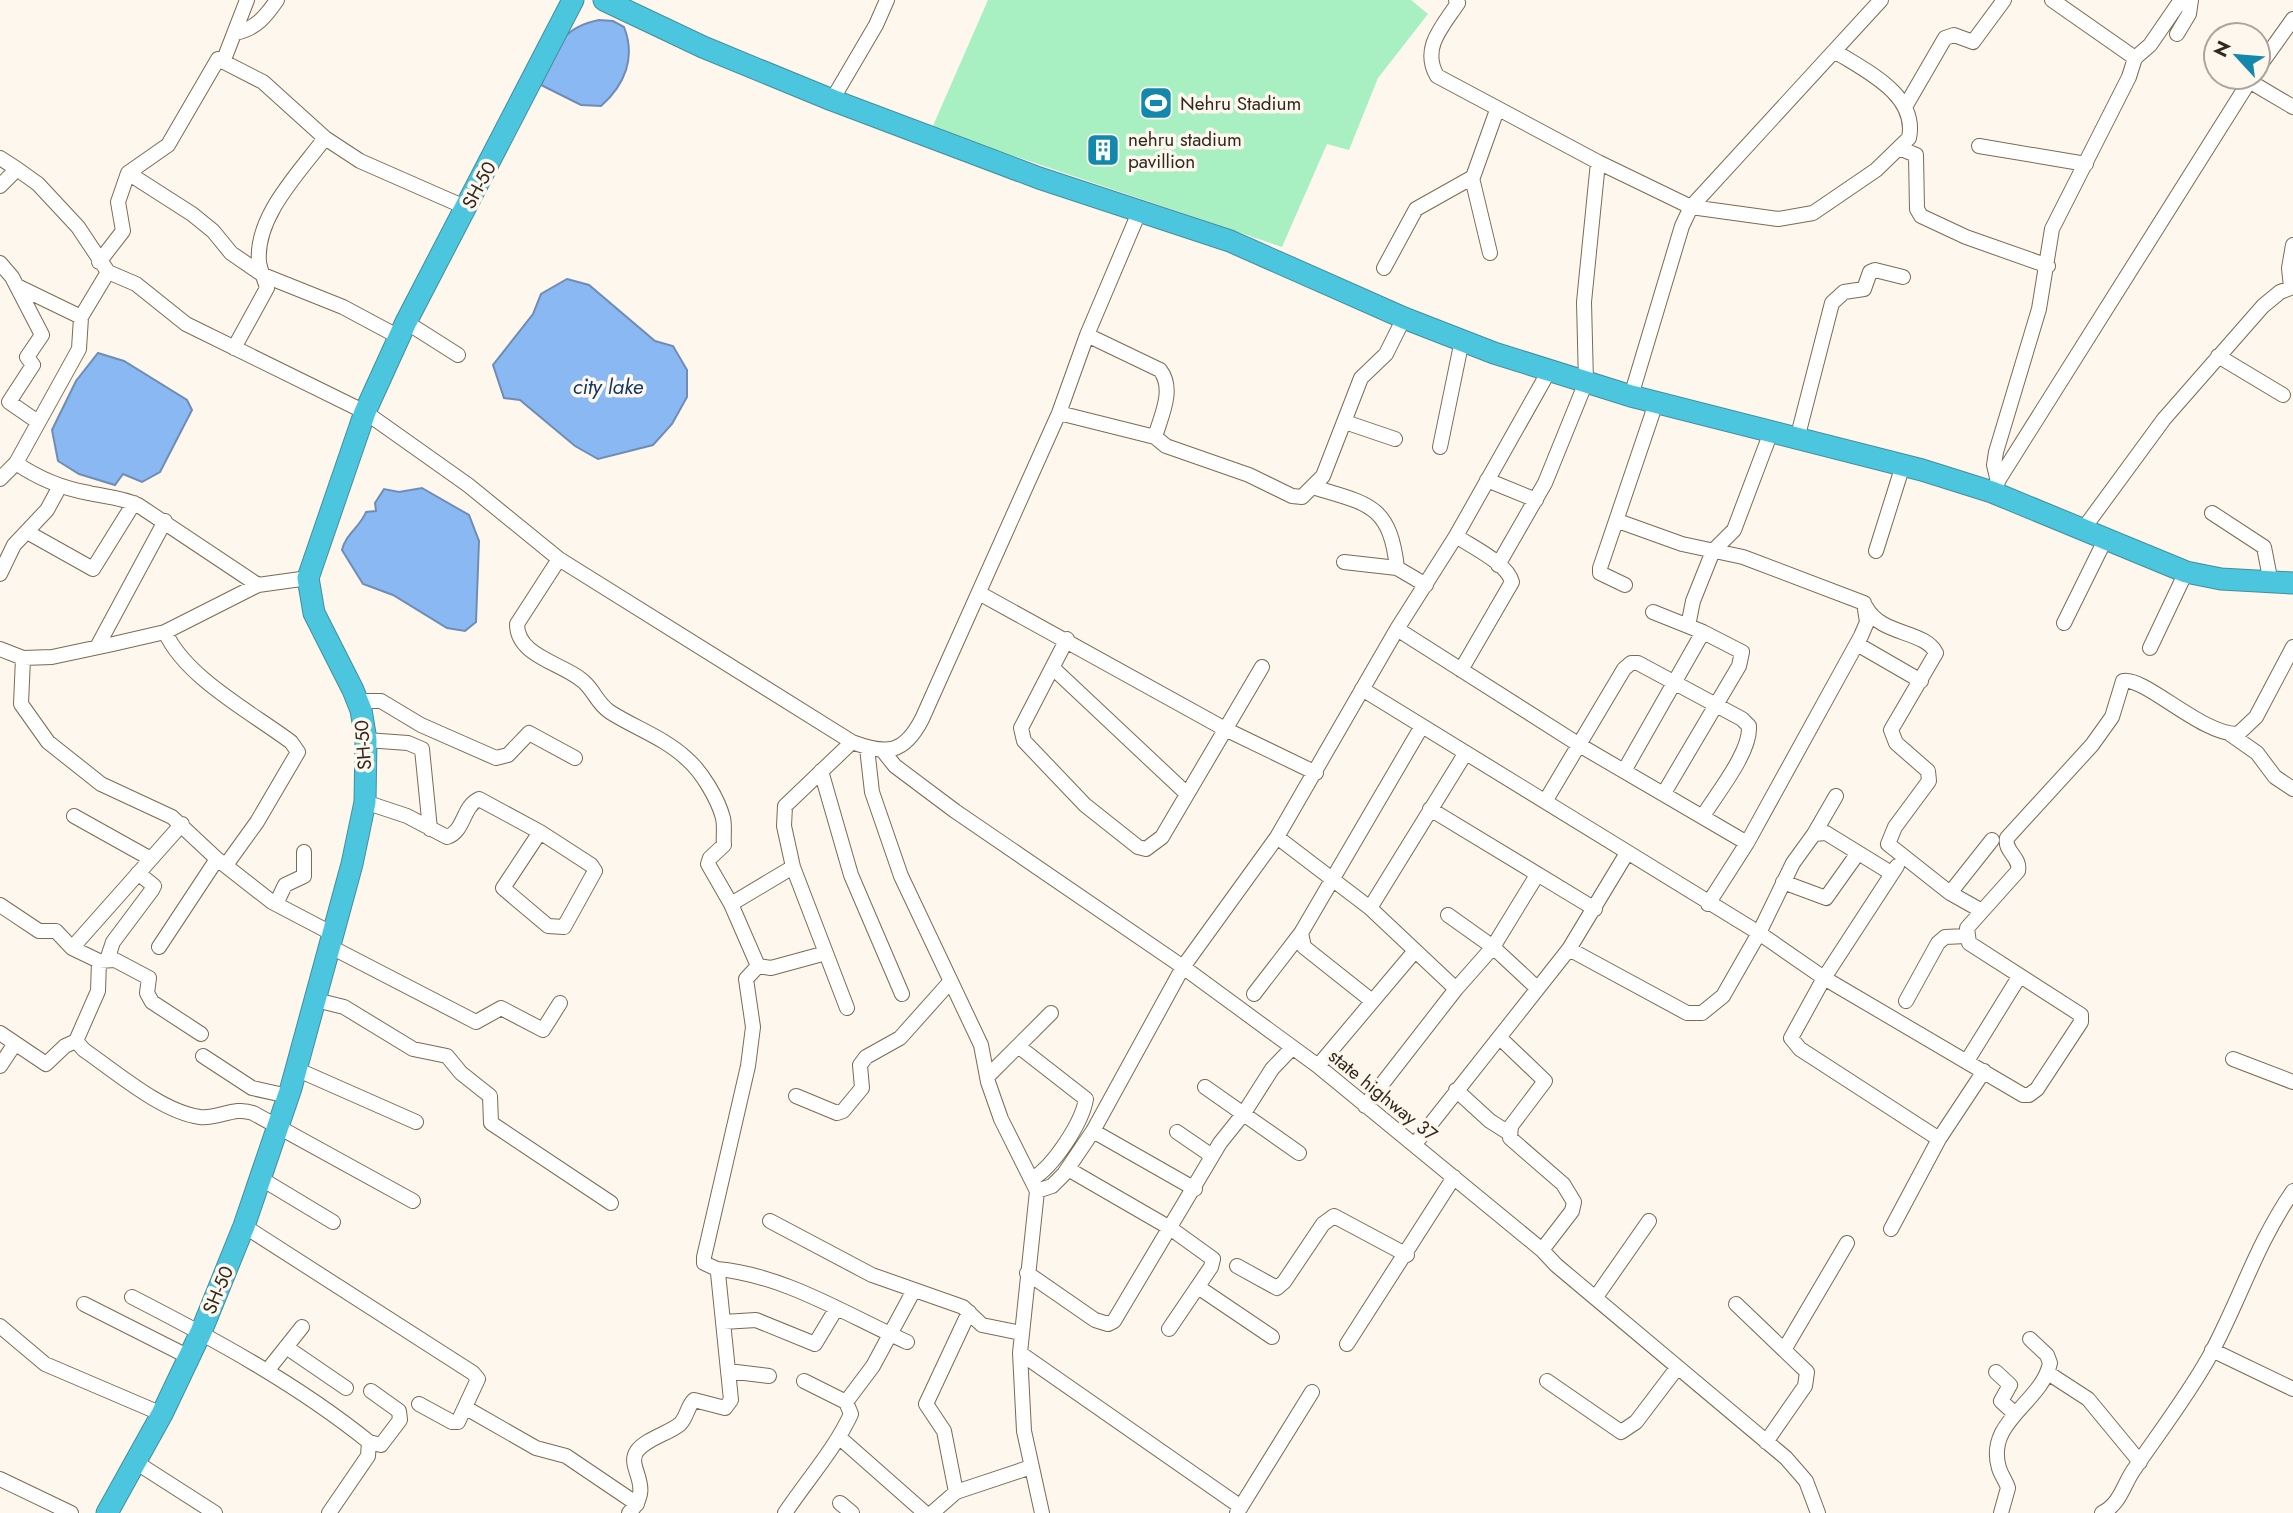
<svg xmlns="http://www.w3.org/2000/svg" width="2293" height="1513" font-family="Jost,sans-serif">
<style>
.green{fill:#a8efc2}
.water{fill:#8ab8f3;stroke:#6f8db4;stroke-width:2}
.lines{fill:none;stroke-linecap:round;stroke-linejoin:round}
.minor-casing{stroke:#7a6b54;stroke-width:16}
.highway-casing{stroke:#428f9c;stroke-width:23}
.minor{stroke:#fff;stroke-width:14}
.highway{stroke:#4bc6de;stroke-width:21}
.labels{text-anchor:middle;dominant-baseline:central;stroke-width:7;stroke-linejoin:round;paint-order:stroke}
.poi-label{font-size:19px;fill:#302920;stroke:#fef7ed;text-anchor:start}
.street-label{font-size:19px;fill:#302920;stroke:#fef7ed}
.water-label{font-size:21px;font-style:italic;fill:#103765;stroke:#fef7ed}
</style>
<rect width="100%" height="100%" fill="#fef7ed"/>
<!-- green -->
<path class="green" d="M 988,0 L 1411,0 L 1428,14 L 1378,78 L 1349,150 L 1327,144 L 1282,247 L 932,128 Z"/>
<!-- water -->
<path class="water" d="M 599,20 L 613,21 L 624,27 C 636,57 625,85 601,106 L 581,105 L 541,85 C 555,50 559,28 599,20 Z
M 567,279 L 589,285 L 655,341 L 673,346 L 687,370 L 687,397 L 672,424 L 653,445 L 598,459 L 575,446 L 520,400 L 504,398 L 493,365 L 533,314 L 541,294 Z
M 98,353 L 124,361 L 187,400 L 192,410 L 160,472 L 142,482 L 123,474 L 115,485 L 79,474 L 58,461 L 52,430 L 76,381 Z
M 422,488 L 469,515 L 479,541 L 476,622 L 465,631 L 447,628 L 393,595 L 363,584 L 342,550 C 345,535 360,527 366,512 L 376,511 L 375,503 L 384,489 L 399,492 Z"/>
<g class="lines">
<defs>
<path id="minor" d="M 1456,0 L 1458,3 C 1442,27 1421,48 1437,76 L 1598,162 L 1691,207 L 1778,219 L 1813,213 L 1876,170 L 1909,138 C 1918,95 1866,71 1836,52
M 235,33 C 256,29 266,16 277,0
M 2177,34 L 2189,14 L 2191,0
M 2135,58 L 2150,45 L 2181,0
M 223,62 L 247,0
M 2258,68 L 2293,19
M 2249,81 L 2293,107
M 832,100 L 876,25 L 887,0
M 1905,107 L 1945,38 L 1954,35 L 1973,42 L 2004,0
M 1979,146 L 2086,164
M 1899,148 L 1916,155 L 1917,209 L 1921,216 L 1966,237 L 2048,266
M 0,158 L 17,169
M 128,173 L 192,214 L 213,231 L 231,253 L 263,275 L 343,307 L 399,337
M 1472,178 L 1490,253
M 0,186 L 17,169 L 38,184 L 78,227 L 108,272 L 136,284 L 186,324 L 365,412 L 468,485 L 559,559 L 852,742 C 887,755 904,754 922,719 L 1059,413 L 1087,335 L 1140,210
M 99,262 L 123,231 L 118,202 L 128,173 L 168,145 L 218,59 L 263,82 L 325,138 L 360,161 L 467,208
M 0,263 L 12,277 L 42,335 L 27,357 L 33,365 L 9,402 L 38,422
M 1384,268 L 1416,209 L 1473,177 L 1497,110
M 17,286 L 81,317
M 2291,287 L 2289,268 L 2293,245
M 406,322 L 458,355
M 1087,335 L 1160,370 C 1175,389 1161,416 1155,437
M 234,348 L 267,288 C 265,280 260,270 259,262 C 255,216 300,172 325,138
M 2218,356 L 2283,395
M 1631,396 L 1682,226 L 1691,207 L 1881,0
M 1059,413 L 1155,437 L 1166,446 L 1249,475 L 1292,496 L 1302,497 L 1323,476 L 1361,378 L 1386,354 L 1404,318
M 1345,422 L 1395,439
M 1797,439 L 1832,303 L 1844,292 L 1864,289 L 1870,272 L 1875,270 L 1903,277
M 1440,447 L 1462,340
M 16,463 C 39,479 61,488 89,493 C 106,497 121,497 138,505 L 258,585
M 0,479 L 16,463 L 79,349 L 81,317 L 108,272
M 1487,480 L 1536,500
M 1998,482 L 1994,465 L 1996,452 L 2039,309 L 2052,229 L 2129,77 L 2135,58 L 2052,0
M 1996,484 L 2252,77
M 1313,487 C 1368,504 1390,504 1397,568 L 1426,585
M 2212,513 L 2264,547 L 2271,583
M 1618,521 L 1682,544 L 1743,557 L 1864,603 L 1867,622 L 1861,636 L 1747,843 L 1708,904
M 2084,528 L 2164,419 L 2263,306 L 2280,292 L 2293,287
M 27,532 L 93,569 L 134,503
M 1456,536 C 1472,547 1507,563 1512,582 L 1461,670
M 1876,551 L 1903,465
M 559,559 L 517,624 C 517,658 566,663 586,684 C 595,693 598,704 610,712 C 635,728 665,738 687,759 C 702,772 718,799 723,818 C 725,827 723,836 724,845 L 710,858 L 708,864 L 731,904 L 758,966 L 746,979 L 753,1027 L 748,1066 L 704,1257 L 704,1263 L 717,1269 L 718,1273 L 731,1400 L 725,1408 L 694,1400 C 687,1407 687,1417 680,1424 C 668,1434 647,1438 637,1451 C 625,1468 656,1486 629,1513
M 1344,562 L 1397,568
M 1498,565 L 1545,483 L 1586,382 L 1584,302 L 1598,162
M 0,574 L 14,545 L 47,510 L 60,486
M 1625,585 L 1600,573 L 1600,568 L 1656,403
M 979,593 L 1225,729 L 1316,773
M 1866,607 C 1881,636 1925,630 1936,653 L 1891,730 L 1896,743 L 1928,771 L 1929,781 L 1895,827 L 1888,844 L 1950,893 L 1982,911
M 1653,612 L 1703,632 L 1742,652 L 1739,666 L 1664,793
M 2064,623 L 2106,538
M 1688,626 L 1693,601 L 1713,551 L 1734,530 L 1771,432
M 1397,629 L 1581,746 L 1747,843
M 165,632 C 186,678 251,712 291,742 L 298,752 L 257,822 L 226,865
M 1067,639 L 1021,728 L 1024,741 L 1085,805 L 1138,847 L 1146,849 L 1162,837 L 1262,667
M 1857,644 L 1921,681
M 97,647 L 165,521
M 2150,648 L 2186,572
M 0,649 L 23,658 L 52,657 L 113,644 L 165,632 L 258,585 L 308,578
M 23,658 L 21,704 L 48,742 L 101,784 L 172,817 L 217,859 L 272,902 L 333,934
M 1054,669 L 1186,793
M 1362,689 L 1759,933 L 1824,978 L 2023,1095 L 2029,1095 L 2037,1089 L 2081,1022 L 2081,1015 L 1969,943 L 1967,928 L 2018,871 C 2021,857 2004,852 2007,838 L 2092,745 L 2112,717 L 2123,681 C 2144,676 2202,735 2238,734 L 2256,717 L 2293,647
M 357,701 L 381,701 L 421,725 L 496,758 L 508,755 L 529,733 L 575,758
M 2230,734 L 2257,753 L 2275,777 L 2293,789
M 366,740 L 408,743 L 422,749 L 430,829
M 867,748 L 872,792 L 901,876 L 981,1045 L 988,1082 L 1001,1119 L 1037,1191 L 1020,1353 L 1024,1431 L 1042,1513
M 883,751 L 895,766 L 955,811 L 1183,967 L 1318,1066 L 1542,1250 L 1556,1265 L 1786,1458 L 1806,1481 L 1818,1513
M 821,771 L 851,875 L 902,994
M 1624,771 L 1703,632
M 1546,800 L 1624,669 L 1631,663 L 1638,663 L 1742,719 L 1749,726 C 1751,752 1717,793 1703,816
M 365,802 L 407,816 L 447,837 C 465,831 462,807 479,799 L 540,832 L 503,888 L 548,926 L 564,927 L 595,871 L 591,865 L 540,832
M 1430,809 L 1595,909
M 74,816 L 151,859
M 1814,834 L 1836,796
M 1277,837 L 1370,908 L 1456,989
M 1897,866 L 1824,978 L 1791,1038 L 1800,1049 L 1939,1139
M 793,867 L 847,1008
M 1783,882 L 1826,898 L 1858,853
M 1950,893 L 1992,840
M 276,904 L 285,885 L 304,876 L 304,852
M 731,904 L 793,867 L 784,826 L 785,806 L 852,742
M 0,905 L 39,931 L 56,931 L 72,948 L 99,961 L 98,991 L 76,1041
M 1370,908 L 1465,754
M 1448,915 L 1493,947 L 1537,988
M 1301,933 L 1304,947 L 1372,1001
M 329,946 L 476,1022 L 501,1008 L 543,1030 L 560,1003
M 159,947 L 217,859
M 72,948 L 182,824
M 1569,949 L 1687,1013 L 1702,1013 L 1723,996 L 1759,933 L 1793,863 L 1814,834 L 1826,833 L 1891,873
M 107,960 L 113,942 L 152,890 L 154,886 L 138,873
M 99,961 L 115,960 L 149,978 L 147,993 L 152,1002 L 201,1034
M 758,966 L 771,968 L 826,953
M 1254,994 L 1301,933 L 1422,726
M 316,1000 L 344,1007 L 413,1049 L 447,1056 L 461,1073 L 490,1096 L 491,1123 L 611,1203
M 1906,1001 L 1938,943 L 1945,937 L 1966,936
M 0,1033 L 46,1064 L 65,1046 L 76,1041 L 84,1050 C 116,1072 162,1112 200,1117 C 219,1119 234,1106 253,1113 L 413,1201
M 1500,1038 L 1545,1081 L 1511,1126 L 1510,1138 L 1563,1184 L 1574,1202 L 1572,1211 L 1542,1250
M 1018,1046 L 1086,1099 C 1082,1123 1053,1167 1032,1179
M 203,1056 L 252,1088 L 288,1096
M 2233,1059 L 2293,1082
M 1967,1061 L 2019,977
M 0,1066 L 14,1045
M 1318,1066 L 1414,952
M 296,1069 L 416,1122
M 988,1076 L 1051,1013
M 1205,1087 L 1299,1153
M 1456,1090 L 1490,1121 L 1509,1133
M 796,1096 L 837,1113 L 843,1111 L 862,1088 L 860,1065 L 866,1057 L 900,1038 L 950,982
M 1365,1106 L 1456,989 L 1493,947 L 1537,875
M 1093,1131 L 1195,1189
M 1177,1132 L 1212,1156
M 1415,1144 L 1569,949 L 1627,853
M 1068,1169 L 1170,1228 L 1213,1259 L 1211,1267 L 1169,1329
M 260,1178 L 333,1222
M 1037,1191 L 1052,1186 L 1064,1174 L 1093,1131 L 1183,967 L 1277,837 L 1397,629 L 1456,536 L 1549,371
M 770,1221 L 872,1275 L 963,1307 L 982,1325 L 1021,1333
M 244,1226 L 473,1373 L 478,1379 L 458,1422 L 452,1422 L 419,1404
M 1891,1229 L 1939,1139 L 1984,1071
M 1237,1266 L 1277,1288 L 1284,1282 L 1323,1224 L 1334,1216 L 1407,1255
M 717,1269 C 784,1275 845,1314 907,1342
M 1027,1273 L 1095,1320 L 1108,1324 L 1114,1321 L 1220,1143 L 1244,1113 L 1272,1069 L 1292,1048
M 1198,1287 L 1272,1337
M 132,1297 C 214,1339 297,1384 369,1442 L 368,1456 L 329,1513
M 1596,1297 L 1649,1221
M 84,1304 L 189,1357
M 1736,1304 L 1807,1372 L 1805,1386 L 1766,1442
M 723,1322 L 756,1320 L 815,1344 L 836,1309
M 0,1326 L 45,1364 L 162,1414
M 1347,1344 L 1454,1177
M 286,1347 L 346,1388
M 1784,1350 L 1847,1243
M 2212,1350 L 2293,1389
M 1020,1353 L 1241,1507
M 267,1371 L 302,1327
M 728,1371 L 769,1376
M 1996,1372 L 2010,1385 L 2001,1401 L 2014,1413
M 2048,1373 L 2088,1399 L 2140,1462
M 1547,1381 L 1621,1432 L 1636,1422 L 1677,1368
M 846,1402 L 873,1366 L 914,1290
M 466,1408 L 536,1448 L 566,1456 L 637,1504
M 840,1438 L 925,1513
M 369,1442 L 381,1445 L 400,1420 L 399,1411 L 371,1391
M 137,1463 L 215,1513
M 0,1479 L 71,1513
M 956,1492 L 944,1431 L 926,1404 L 969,1312
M 840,1503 L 852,1513
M 785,1513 C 807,1480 835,1449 851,1414 L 846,1402 L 804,1381
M 932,1513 L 956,1492 L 1031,1467
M 1237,1513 L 1312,1392
M 2001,1513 L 2008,1488 C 2006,1481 2001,1475 1999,1468 C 1985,1421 2042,1403 2050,1363 L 2047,1355 L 2030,1339
M 2102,1513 C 2120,1504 2123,1486 2133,1471 C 2158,1434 2186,1398 2208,1359 C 2239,1303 2255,1246 2293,1191"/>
<path id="highway" d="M 604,0 L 703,47 L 832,100 L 1039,178 L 1230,241 L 1404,318 L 1494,353 L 1631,396 L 1922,470 L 1992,492 L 2186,572 L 2221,579 L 2293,583
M 107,1513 L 162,1414 L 201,1332 L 244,1226 L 291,1088 L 352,864 L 365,802 L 366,740 L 361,710 L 353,690 L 314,613 L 308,578 L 365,412 L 406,322 L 573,0"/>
</defs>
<!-- minor casing -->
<use href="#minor" class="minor-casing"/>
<!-- highway casing -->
<use href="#highway" class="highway-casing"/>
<!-- minor -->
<use href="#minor" class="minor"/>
<!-- highway -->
<use href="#highway" class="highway"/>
</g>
<!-- icons -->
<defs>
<symbol id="stadium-square" viewBox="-11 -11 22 22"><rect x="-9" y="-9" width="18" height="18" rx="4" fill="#1288ac" stroke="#fef7ed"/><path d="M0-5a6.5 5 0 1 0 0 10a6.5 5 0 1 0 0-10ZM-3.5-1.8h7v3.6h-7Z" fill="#fff"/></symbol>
<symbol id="building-square" viewBox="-11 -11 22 22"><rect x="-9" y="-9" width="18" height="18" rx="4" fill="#1288ac" stroke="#fef7ed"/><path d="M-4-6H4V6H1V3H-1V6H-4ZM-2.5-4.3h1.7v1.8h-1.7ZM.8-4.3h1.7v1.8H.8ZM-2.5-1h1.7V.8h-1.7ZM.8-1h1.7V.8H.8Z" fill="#fff"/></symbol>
</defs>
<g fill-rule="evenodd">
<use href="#stadium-square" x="1137" y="84" width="38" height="38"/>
<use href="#building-square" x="1084" y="131" width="38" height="38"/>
</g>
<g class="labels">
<!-- poi labels -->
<g class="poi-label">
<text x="1180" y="103">Nehru Stadium</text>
<text x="1128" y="139">nehru stadium<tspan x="1128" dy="22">pavillion</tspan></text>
</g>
<!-- street labels -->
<g class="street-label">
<text transform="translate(479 185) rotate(-62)">SH-50</text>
<text transform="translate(363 745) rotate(-94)">SH-50</text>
<text transform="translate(1383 1095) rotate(39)">state highway 37</text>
<text transform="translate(218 1290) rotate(-67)">SH-50</text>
</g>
<!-- water labels -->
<g class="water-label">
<text x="608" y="387">city lake</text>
</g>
</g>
<!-- north arrow -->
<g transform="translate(2237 56) rotate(296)"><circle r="33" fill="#fef7ed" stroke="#aca59b" stroke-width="2"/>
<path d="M0-5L12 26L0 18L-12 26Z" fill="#1288ac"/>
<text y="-10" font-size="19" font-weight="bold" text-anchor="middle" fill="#302920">N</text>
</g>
</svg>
